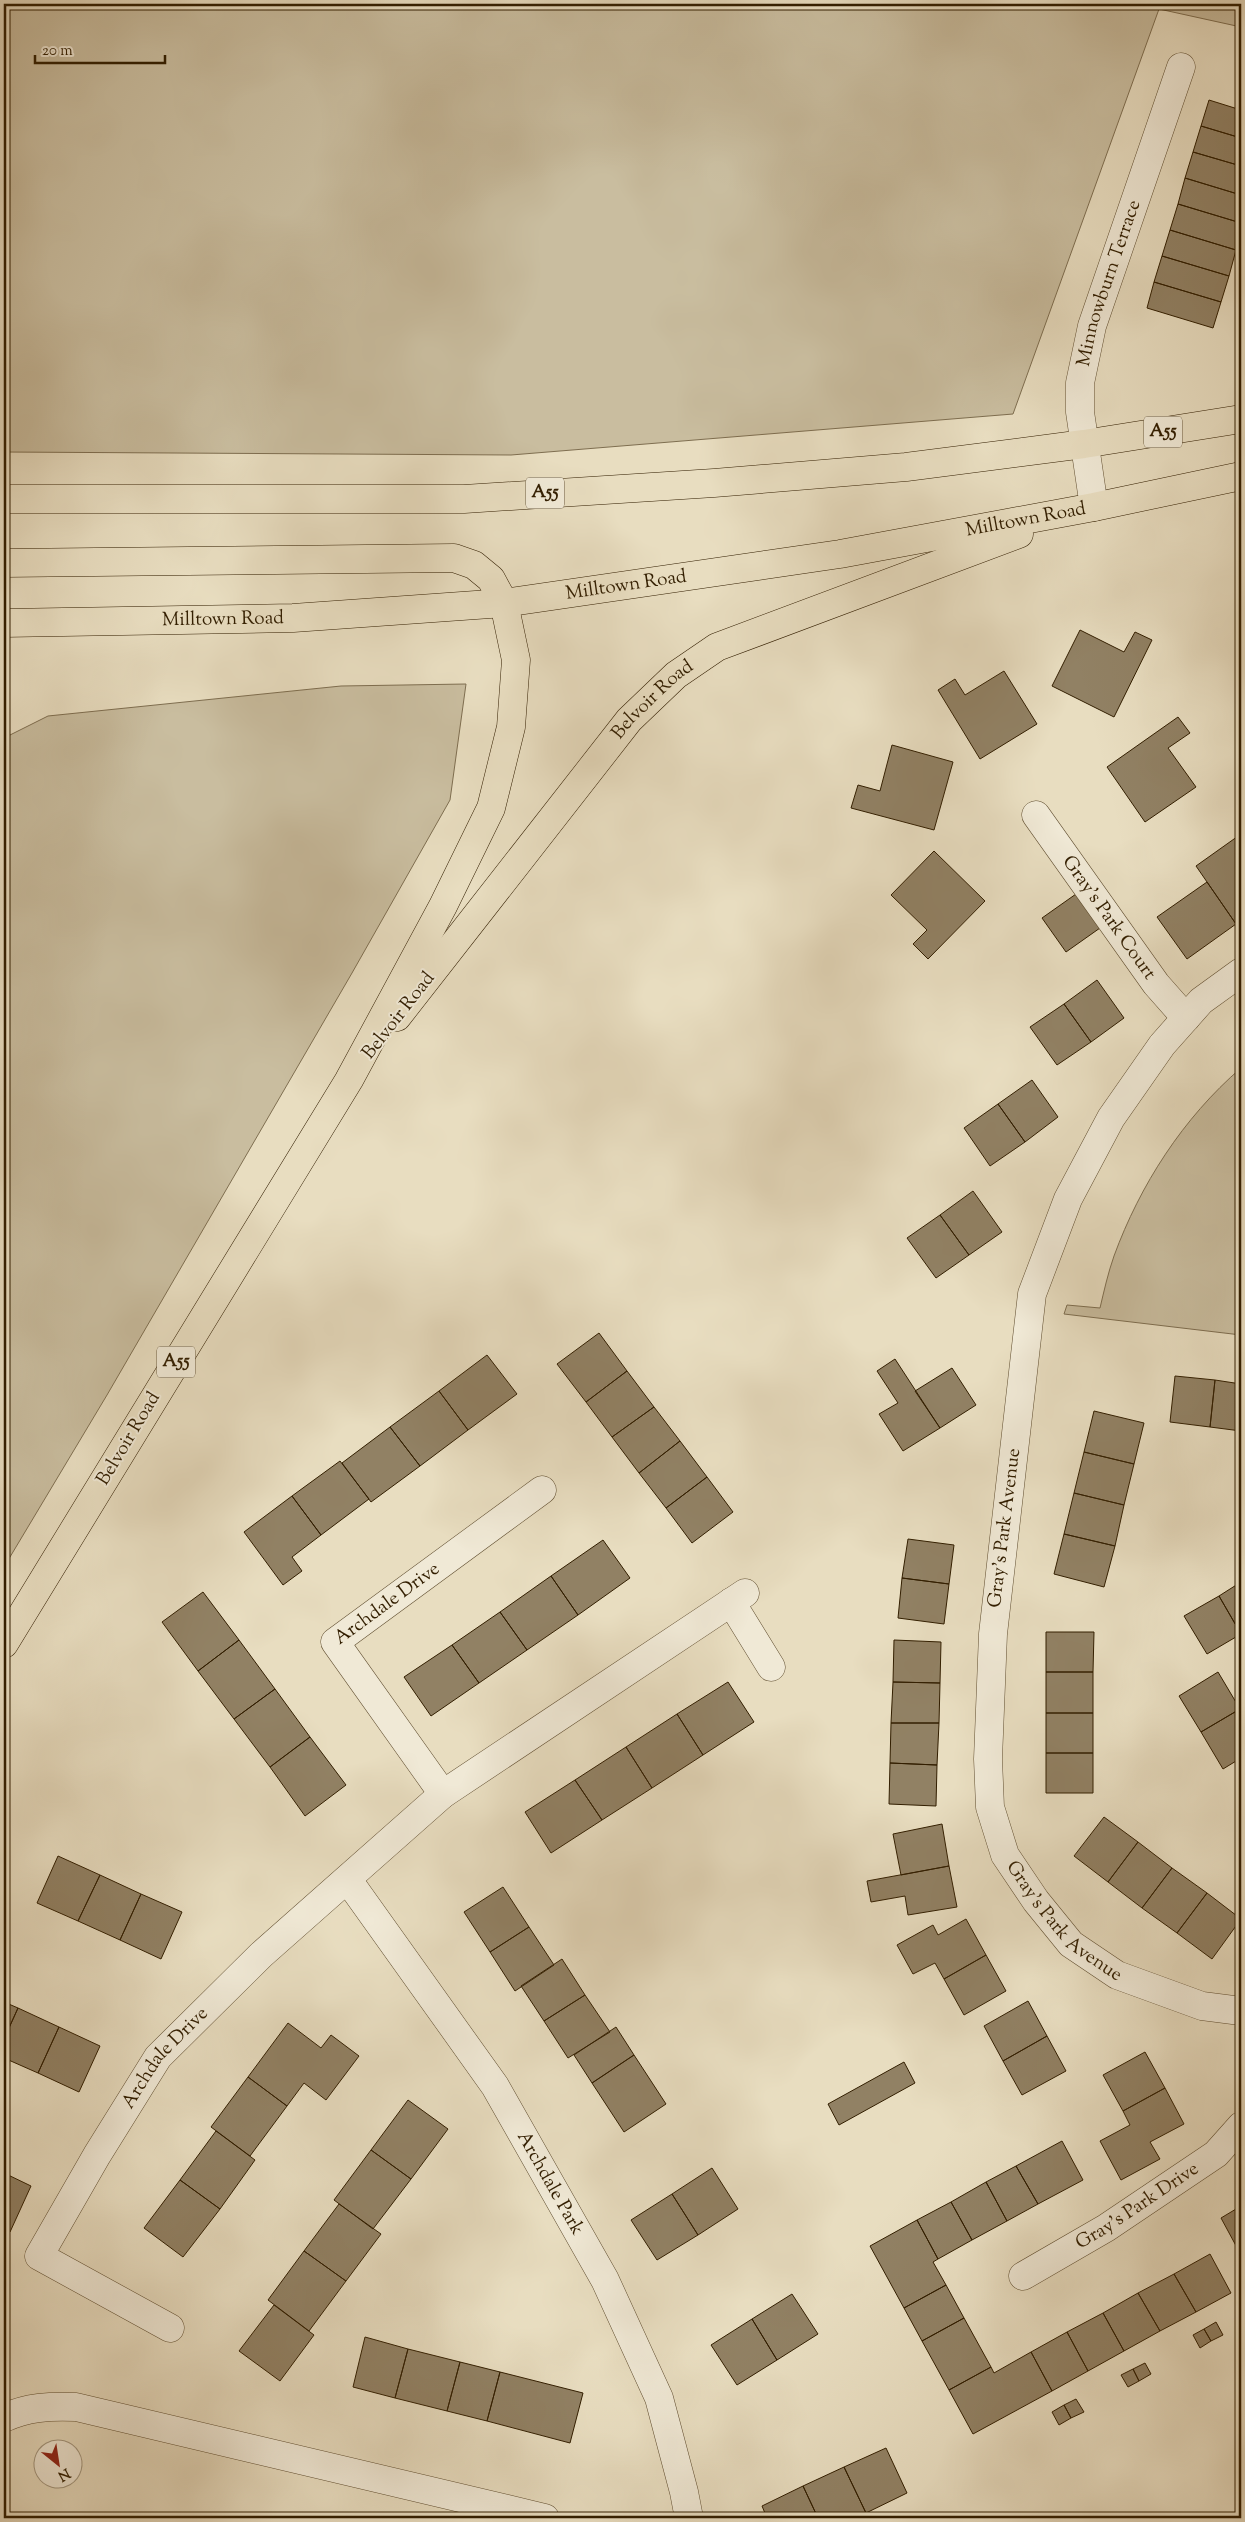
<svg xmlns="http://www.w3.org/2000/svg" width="1245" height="2522" font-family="'Sorts Mill Goudy',serif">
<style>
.green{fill:#c9bd9f;stroke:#7e6e50}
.building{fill:#918164;stroke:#321e00}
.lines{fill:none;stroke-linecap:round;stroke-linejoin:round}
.minor-casing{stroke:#604e30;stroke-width:29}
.highway-casing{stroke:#321e00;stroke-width:29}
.minor{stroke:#f0e9d6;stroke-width:28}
.highway{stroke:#e8ddc0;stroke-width:28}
.labels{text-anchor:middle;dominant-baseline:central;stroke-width:4;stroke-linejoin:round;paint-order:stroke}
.shield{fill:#f0e9d6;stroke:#6b5b40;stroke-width:1}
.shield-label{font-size:18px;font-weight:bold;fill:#321e00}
.street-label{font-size:19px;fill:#321e00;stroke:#f0e9d6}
</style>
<rect width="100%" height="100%" fill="#e8ddc0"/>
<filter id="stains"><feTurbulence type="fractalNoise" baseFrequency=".004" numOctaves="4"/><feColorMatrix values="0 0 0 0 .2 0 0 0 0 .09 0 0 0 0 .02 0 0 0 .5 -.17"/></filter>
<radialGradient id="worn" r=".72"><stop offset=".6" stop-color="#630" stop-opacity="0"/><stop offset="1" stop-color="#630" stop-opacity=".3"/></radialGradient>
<!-- green -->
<path class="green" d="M 4,4 L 1241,4 L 1241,27 L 1159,9 L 1013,414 L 511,455 L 4,452 Z
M 466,684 L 450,800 L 352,973 L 107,1395 L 4,1567 L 4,738 L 48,716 L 341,686 Z
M 1241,1068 L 1241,1335 L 1064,1314 L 1067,1305 L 1100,1308 C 1104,1291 1108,1273 1114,1256 C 1140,1185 1183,1118 1241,1068 Z"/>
<!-- building -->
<path class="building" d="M 1209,100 L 1241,110 L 1241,138 L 1201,126 Z
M 1201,126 L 1241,138 L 1241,166 L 1193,152 Z
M 1193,152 L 1241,166 L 1241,195 L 1185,178 Z
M 1185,178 L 1241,195 L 1241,223 L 1178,204 Z
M 1178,204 L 1241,223 L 1241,233 L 1236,250 L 1170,230 Z
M 1170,230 L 1236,250 L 1229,276 L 1162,256 Z
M 1162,256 L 1229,276 L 1221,302 L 1154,282 Z
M 1154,282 L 1221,302 L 1213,328 L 1147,308 Z
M 1080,630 L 1124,652 L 1135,632 L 1152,640 L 1114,717 L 1052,686 Z
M 1004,671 L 1037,724 L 980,759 L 938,690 L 955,679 L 965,695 Z
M 1178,717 L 1190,733 L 1168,748 L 1196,787 L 1145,822 L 1107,767 Z
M 892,745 L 953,762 L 934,830 L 851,808 L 858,785 L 880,791 Z
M 1241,834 L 1241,920 L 1236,924 L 1196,866 Z
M 934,851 L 985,901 L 928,959 L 913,944 L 927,930 L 891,895 Z
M 1207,882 L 1236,924 L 1187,959 L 1157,917 Z
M 1076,894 L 1100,928 L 1066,952 L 1042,918 Z
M 1097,980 L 1124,1018 L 1091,1042 L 1064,1004 Z
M 1064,1004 L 1091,1042 L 1057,1065 L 1030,1027 Z
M 1032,1080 L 1058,1117 L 1025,1142 L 998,1104 Z
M 998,1104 L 1025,1142 L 990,1166 L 964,1128 Z
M 973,1191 L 1002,1232 L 969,1255 L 940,1215 Z
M 940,1215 L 969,1255 L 936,1278 L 907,1238 Z
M 599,1333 L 627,1371 L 586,1402 L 557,1364 Z
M 487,1355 L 517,1394 L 468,1430 L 439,1391 Z
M 895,1359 L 940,1428 L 903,1451 L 879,1414 L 898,1403 L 877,1371 Z
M 952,1368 L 976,1405 L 940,1428 L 915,1391 Z
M 627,1371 L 654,1407 L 612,1437 L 586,1402 Z
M 1175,1376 L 1215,1380 L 1210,1427 L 1170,1422 Z
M 1215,1380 L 1241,1384 L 1241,1431 L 1210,1427 Z
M 439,1391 L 468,1430 L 420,1466 L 390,1427 Z
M 654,1407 L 680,1441 L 639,1473 L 612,1437 Z
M 1094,1411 L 1144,1423 L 1134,1464 L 1084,1452 Z
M 390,1427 L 420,1466 L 371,1502 L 342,1463 Z
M 680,1441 L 707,1477 L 666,1508 L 639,1473 Z
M 1084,1452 L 1134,1464 L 1124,1505 L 1074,1493 Z
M 340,1461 L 369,1499 L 321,1535 L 292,1496 Z
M 707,1477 L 733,1512 L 692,1543 L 666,1508 Z
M 1074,1493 L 1124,1505 L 1115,1546 L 1064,1534 Z
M 292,1496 L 321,1535 L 292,1557 L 302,1571 L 283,1585 L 244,1532 Z
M 1064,1534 L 1115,1546 L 1104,1587 L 1054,1574 Z
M 908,1539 L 954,1545 L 949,1584 L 902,1578 Z
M 603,1540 L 630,1578 L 578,1615 L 551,1576 Z
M 551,1576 L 578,1615 L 527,1650 L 500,1612 Z
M 902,1578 L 949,1584 L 944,1624 L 898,1618 Z
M 1241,1582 L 1241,1634 L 1219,1596 Z
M 203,1592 L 239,1640 L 198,1671 L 162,1622 Z
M 1219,1596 L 1241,1634 L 1207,1654 L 1184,1616 Z
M 500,1612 L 527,1650 L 479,1683 L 452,1645 Z
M 1046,1632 L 1094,1632 L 1093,1672 L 1046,1672 Z
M 239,1640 L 275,1689 L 234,1719 L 198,1671 Z
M 894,1640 L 941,1642 L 940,1683 L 893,1682 Z
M 452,1645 L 479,1683 L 431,1716 L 404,1677 Z
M 1046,1672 L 1093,1672 L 1093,1713 L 1046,1713 Z
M 1218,1672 L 1240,1709 L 1201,1732 L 1179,1696 Z
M 728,1682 L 754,1722 L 703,1755 L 677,1714 Z
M 893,1682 L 940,1683 L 939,1723 L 891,1723 Z
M 275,1689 L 310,1737 L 270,1767 L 234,1719 Z
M 1240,1709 L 1241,1758 L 1223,1769 L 1201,1732 Z
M 1046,1713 L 1093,1713 L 1093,1753 L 1046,1753 Z
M 677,1714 L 703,1755 L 652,1788 L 626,1747 Z
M 891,1723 L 939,1723 L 937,1765 L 890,1763 Z
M 310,1737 L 346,1785 L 305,1816 L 270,1767 Z
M 626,1747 L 652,1788 L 602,1820 L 575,1780 Z
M 1046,1753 L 1093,1753 L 1093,1793 L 1046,1793 Z
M 890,1763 L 937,1765 L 936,1806 L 889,1804 Z
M 575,1780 L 602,1820 L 551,1853 L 525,1812 Z
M 1104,1817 L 1138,1842 L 1108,1882 L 1074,1856 Z
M 942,1824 L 949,1866 L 901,1875 L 893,1834 Z
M 1138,1842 L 1172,1868 L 1142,1908 L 1108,1882 Z
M 58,1856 L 100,1875 L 78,1921 L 37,1903 Z
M 949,1866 L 957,1907 L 908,1915 L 905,1896 L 871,1902 L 867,1881 Z
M 1172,1868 L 1207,1893 L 1177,1933 L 1142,1908 Z
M 100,1875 L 141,1894 L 120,1940 L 78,1921 Z
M 503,1887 L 529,1927 L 490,1952 L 464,1912 Z
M 1207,1893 L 1241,1919 L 1212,1959 L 1177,1933 Z
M 141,1894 L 182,1912 L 161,1959 L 120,1940 Z
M 966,1919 L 986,1955 L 944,1979 L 935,1963 L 913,1974 L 897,1945 L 933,1925 L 938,1935 Z
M 529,1927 L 554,1965 L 515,1991 L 490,1952 Z
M 986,1955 L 1006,1991 L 964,2015 L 944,1979 Z
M 562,1959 L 585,1995 L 544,2021 L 521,1986 Z
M 585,1995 L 610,2032 L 568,2058 L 544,2021 Z
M 1028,2001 L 1047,2036 L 1003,2061 L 984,2026 Z
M 4,2002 L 18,2008 L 4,2039 Z
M 18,2008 L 59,2027 L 38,2073 L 4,2058 L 4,2039 Z
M 288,2023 L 321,2048 L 331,2035 L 359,2056 L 326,2100 L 304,2083 L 287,2106 L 248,2077 Z
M 59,2027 L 100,2046 L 79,2092 L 38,2073 Z
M 616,2027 L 634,2055 L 592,2083 L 574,2055 Z
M 1047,2036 L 1066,2071 L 1022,2095 L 1003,2061 Z
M 1145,2052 L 1165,2088 L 1123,2111 L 1103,2075 Z
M 634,2055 L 666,2104 L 624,2132 L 592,2083 Z
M 904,2062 L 915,2083 L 839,2125 L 828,2104 Z
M 248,2077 L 287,2106 L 250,2156 L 211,2127 Z
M 1165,2088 L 1184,2124 L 1150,2142 L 1160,2159 L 1121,2180 L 1100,2141 L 1130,2125 L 1123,2111 Z
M 408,2100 L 448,2129 L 411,2179 L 371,2150 Z
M 216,2131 L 255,2160 L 220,2209 L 180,2180 Z
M 1062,2141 L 1083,2180 L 1038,2204 L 1016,2166 Z
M 371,2150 L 411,2179 L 373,2229 L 334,2200 Z
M 1016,2166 L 1038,2204 L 1007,2221 L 986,2182 Z
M 712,2168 L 738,2209 L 698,2235 L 672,2194 Z
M 4,2173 L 31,2186 L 10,2232 L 4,2230 Z
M 180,2180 L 220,2209 L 183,2257 L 144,2228 Z
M 986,2182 L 1007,2221 L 972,2240 L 951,2202 Z
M 672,2194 L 698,2235 L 657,2260 L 631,2220 Z
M 951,2202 L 972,2240 L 938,2259 L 917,2220 Z
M 339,2204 L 381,2234 L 346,2281 L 304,2251 Z
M 1241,2206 L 1241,2255 L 1221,2218 Z
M 917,2220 L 938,2259 L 933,2262 L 946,2285 L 904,2308 L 870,2246 Z
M 304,2251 L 346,2281 L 309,2331 L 268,2300 Z
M 1210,2254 L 1231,2293 L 1196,2312 L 1174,2274 Z
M 1174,2274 L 1196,2312 L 1160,2331 L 1138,2293 Z
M 946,2285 L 964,2318 L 922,2341 L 904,2308 Z
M 1138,2293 L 1160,2331 L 1124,2351 L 1103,2313 Z
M 792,2294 L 818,2334 L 777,2360 L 752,2319 Z
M 274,2305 L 314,2335 L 280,2381 L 239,2351 Z
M 1103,2313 L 1124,2351 L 1088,2371 L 1067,2332 Z
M 964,2318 L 991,2367 L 949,2390 L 922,2341 Z
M 752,2319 L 777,2360 L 737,2385 L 711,2345 Z
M 1216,2322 L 1223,2335 L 1211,2341 L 1204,2329 Z
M 1204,2329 L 1211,2341 L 1200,2348 L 1193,2335 Z
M 1067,2332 L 1088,2371 L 1052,2391 L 1031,2352 Z
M 365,2337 L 408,2349 L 395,2398 L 353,2387 Z
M 408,2349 L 460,2362 L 447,2411 L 395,2398 Z
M 1031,2352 L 1052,2391 L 973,2434 L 949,2390 L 991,2367 L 994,2373 Z
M 460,2362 L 500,2372 L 487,2421 L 447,2411 Z
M 1145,2363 L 1151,2374 L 1139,2381 L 1133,2369 Z
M 1133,2369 L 1139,2381 L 1128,2387 L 1121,2375 Z
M 500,2372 L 583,2393 L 570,2443 L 487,2421 Z
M 1076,2399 L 1084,2412 L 1071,2418 L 1064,2405 Z
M 1064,2405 L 1071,2418 L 1059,2425 L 1052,2412 Z
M 886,2448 L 907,2493 L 866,2513 L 844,2467 Z
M 844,2467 L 866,2513 L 854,2518 L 818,2518 L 803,2486 Z
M 803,2486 L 818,2518 L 767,2518 L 762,2506 Z"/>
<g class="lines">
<defs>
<g id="minor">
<path id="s1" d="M 1094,507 L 1080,412 L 1080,383 L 1092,326 L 1181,67"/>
<path id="s2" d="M 1036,815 L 1156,984 L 1186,1018"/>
<path id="s3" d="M 1241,972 L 1201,1001 L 1162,1045 L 1111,1118 L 1068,1199 L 1032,1294 L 993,1634 L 988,1759 L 990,1807 L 1005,1855 L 1036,1901 L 1071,1944 L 1117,1975 L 1202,2006 L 1241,2011"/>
<path d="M 731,1602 L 771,1667"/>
<path id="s4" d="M 443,1794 L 335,1642 L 542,1490"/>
<path id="s5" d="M 348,1880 L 495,2086 L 605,2280 L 659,2398 L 684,2492 L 689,2518"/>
<path id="s6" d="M 1023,2276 L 1106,2228 L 1216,2154 L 1241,2126"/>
<path id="s7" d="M 170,2328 L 39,2256 L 97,2155 L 158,2057 L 261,1955 L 443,1794 L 745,1593"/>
<path d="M 4,2418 C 27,2407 50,2406 76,2407 L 545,2518"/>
</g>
<g id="highway">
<path d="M 4,499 L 464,499 L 714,483 L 906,467 L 1084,444 L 1241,419"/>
<path d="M 4,563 L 454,558 L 474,565 L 491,579 L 504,603 L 516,660 L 511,727 L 491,808 L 443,906 L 349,1080 L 4,1644"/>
<path id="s8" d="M 4,623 L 293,618 L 504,603 L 840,554 L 1094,507 L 1241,476"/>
<path id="s9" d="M 397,1017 L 629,720 L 676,675 L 717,647 L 1019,534"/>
</g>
</defs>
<!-- minor casing -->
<use href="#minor" class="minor-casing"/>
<!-- highway casing -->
<use href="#highway" class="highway-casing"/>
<!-- minor -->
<use href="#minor" class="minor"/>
<!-- highway -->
<use href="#highway" class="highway"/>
</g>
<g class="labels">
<!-- shield labels -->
<g class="shield">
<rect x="1144" y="416.5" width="38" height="31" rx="4"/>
<rect x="526" y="477.5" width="38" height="31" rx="4"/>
<rect x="157" y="1346.5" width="38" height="31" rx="4"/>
</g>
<g class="shield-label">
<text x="1163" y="432">A55</text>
<text x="545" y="493">A55</text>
<text x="176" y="1362">A55</text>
</g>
<!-- street labels -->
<g class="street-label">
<text stroke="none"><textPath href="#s1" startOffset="229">Minnowburn Terrace</textPath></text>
<text stroke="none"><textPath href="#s8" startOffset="1029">Milltown Road</textPath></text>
<text stroke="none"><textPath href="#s8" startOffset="624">Milltown Road</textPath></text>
<text stroke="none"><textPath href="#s8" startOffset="219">Milltown Road</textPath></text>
<text stroke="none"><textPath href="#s9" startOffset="408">Belvoir Road</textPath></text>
<text stroke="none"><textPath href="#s2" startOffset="126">Gray's Park Court</textPath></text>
<text transform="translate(399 1016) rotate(-52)">Belvoir Road</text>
<text transform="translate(129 1439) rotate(-59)">Belvoir Road</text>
<text transform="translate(1005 1528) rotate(-83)">Gray's Park Avenue</text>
<text stroke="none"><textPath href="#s4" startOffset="251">Archdale Drive</textPath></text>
<text stroke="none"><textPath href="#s3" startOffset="1046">Gray's Park Avenue</textPath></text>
<text stroke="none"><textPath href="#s7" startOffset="385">Archdale Drive</textPath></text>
<text stroke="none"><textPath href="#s5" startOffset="365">Archdale Park</textPath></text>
<text stroke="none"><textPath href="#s6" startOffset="134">Gray's Park Drive</textPath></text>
</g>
</g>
<!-- margin -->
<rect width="1245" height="2522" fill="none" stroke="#e8ddc0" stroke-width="20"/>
<rect x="5" y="5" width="1235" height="2512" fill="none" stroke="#321e00" stroke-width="2.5"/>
<rect x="10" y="10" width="1225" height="2502" fill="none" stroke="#321e00"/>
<!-- north arrow -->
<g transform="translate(58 2464) rotate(150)"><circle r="24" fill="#f0e9d6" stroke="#a49880"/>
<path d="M0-4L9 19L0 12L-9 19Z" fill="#8f2418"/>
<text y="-8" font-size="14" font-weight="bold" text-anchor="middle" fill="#321e00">N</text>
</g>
<!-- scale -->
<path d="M35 55v8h130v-8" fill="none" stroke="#321e00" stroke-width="2.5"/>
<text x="42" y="55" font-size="15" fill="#321e00" stroke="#f0e9d6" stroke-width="4" paint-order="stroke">20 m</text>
<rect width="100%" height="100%" filter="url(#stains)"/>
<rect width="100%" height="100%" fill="url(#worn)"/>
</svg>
